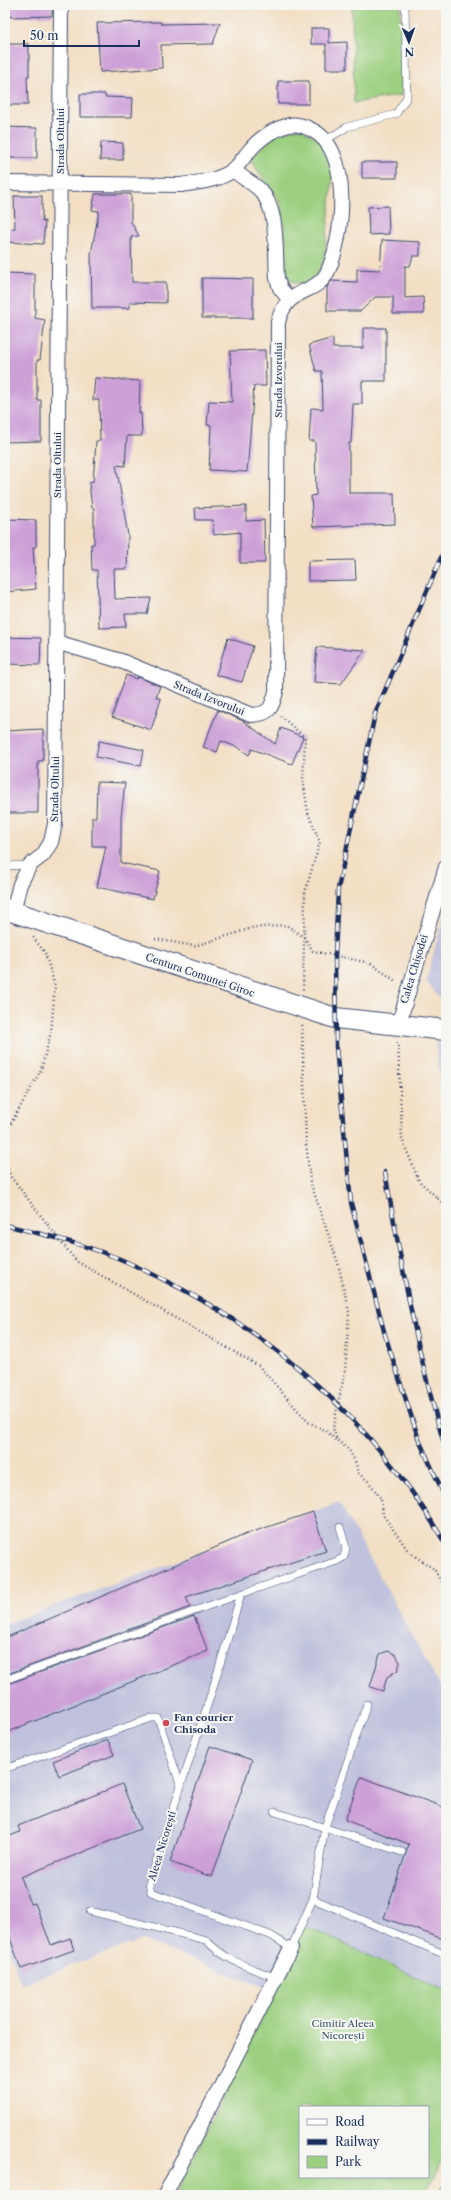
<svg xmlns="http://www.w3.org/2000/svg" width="451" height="2200" font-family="'Libre Caslon Text',serif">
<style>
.industrial{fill:#c0c2dd}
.green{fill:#9cd080;stroke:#5c806f;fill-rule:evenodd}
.building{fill:#cda0d8}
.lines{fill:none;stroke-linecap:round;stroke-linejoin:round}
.lane-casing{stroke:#3b496d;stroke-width:8}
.street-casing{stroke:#3b496d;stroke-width:16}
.secondary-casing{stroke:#3b496d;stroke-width:22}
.path{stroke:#3b496d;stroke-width:2.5;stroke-dasharray:1 3;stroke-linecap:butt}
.lane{stroke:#fff;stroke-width:7}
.street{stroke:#fff;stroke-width:14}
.secondary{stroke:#fff;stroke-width:20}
.rail-casing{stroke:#1b2f5e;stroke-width:4.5}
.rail{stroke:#f6f6f2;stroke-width:3;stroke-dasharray:9;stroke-linecap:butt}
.poi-dot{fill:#d1495b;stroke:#f6f6f2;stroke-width:1.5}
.labels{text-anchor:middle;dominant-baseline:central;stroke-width:4;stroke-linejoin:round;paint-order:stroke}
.street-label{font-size:10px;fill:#1b2f5e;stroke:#f6f6f2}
.poi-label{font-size:10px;font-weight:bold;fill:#1b2f5e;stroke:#f6f6f2;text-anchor:start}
.park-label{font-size:10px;fill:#3b5766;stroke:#f6f6f2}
</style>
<rect width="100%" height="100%" fill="#f6f6f2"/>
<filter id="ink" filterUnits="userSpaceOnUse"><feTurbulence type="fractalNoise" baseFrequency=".025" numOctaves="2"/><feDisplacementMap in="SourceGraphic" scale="8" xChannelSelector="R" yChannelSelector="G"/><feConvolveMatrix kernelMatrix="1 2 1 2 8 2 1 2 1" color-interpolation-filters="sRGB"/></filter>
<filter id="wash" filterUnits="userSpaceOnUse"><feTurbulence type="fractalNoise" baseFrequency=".012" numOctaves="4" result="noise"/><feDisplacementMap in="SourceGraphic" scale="16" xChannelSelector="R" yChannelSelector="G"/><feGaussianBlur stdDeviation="0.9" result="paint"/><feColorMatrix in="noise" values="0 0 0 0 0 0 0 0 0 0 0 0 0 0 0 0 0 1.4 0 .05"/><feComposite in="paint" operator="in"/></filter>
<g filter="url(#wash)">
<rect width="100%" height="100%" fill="#f3dfc4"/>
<!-- industrial -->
<path class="industrial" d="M 446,906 L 446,1007 L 426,981 Z
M 435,1042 L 446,1043 L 446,1123 Z
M 339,1502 L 446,1697 L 446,1991 L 305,1926 L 273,1991 L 142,1940 L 21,1984 L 5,1941 L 5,1624 Z"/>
<!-- green -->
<path class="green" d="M 352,5 L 400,5 L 402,95 L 354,103 Z
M 300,128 L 323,142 L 333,175 L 325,253 L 321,267 L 313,278 L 303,285 L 291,281 L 286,272 C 285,256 285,213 279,201 C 272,184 255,174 252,157 L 277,134 Z
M 305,1926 L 446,1991 L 446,2154 L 424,2195 L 176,2195 ZM 300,2107 L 428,2107 L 428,2177 L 300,2177 Z"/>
<g id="blocks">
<!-- building -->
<path class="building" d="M 9,5 L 52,5 L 52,16 L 10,17 Z
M 161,22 L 161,24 L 220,23 L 213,44 L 161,45 L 162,68 L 100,72 L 97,23 Z
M 311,28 L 329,28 L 329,43 L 347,42 L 347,69 L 326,69 L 326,44 L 311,44 Z
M 5,44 L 29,44 L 29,76 L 27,76 L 28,105 L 6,105 Z
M 278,81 L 309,81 L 309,104 L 278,104 Z
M 80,94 L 105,94 L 105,97 L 133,98 L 132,117 L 80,117 Z
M 5,127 L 37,128 L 37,158 L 5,158 Z
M 101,142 L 123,143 L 123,160 L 100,160 Z
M 362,162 L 397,162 L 397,178 L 362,178 Z
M 95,194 L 131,194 L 131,222 L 139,236 L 131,237 L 132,282 L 166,282 L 166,303 L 130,302 L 130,308 L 92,308 L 91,254 L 99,211 L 92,210 Z
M 14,196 L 42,196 L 42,222 L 45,221 L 43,244 L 5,242 L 5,229 L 15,228 Z
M 388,206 L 389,234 L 369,235 L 368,207 Z
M 382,240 L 420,242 L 420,256 L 413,256 L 410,266 L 405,266 L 405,298 L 423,297 L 424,314 L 393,314 L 393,297 L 375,297 L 361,311 L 327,311 L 327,287 L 331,281 L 357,282 L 357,269 L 380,270 Z
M 5,273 L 35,274 L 35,318 L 45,320 L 40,360 L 37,360 L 37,400 L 41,400 L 41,441 L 5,442 Z
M 202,278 L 253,279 L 253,318 L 202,318 Z
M 363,328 L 386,328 L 386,381 L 362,381 L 362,404 L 353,404 L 351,443 L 349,443 L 349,493 L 394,493 L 395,524 L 313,527 L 311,496 L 316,495 L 315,441 L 309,441 L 311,408 L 323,409 L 322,371 L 316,371 L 309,345 L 333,338 L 333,348 L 363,348 Z
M 265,350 L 266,386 L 254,386 L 247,472 L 209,470 L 211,425 L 207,425 L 209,401 L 232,402 L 230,351 Z
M 95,378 L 140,381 L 139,413 L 141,413 L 142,436 L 127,436 L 125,466 L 116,465 L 128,535 L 127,569 L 114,569 L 115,599 L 151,598 L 147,614 L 125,614 L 126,627 L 99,628 L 97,570 L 92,570 L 91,544 L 94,544 L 94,508 L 92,508 L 89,483 L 93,482 L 96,441 L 100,441 L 99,400 L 93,400 Z
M 246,506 L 246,521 L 264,520 L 265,563 L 240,563 L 240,532 L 214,535 L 212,520 L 196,520 L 195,508 Z
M 5,519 L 36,520 L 36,547 L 33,547 L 36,589 L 5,592 Z
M 355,560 L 356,580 L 308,581 L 308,561 Z
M 5,637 L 41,638 L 40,665 L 5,664 Z
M 228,638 L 253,646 L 242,682 L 216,675 Z
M 317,647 L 365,650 L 341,684 L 314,682 Z
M 126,675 L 136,679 L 138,677 L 160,686 L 156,697 L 161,699 L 151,730 L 112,717 Z
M 218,710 L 243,721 L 275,744 L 281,728 L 303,737 L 292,764 L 252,749 L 249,755 L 237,747 L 221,741 L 217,752 L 203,747 Z
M 43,729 L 43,761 L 38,761 L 38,813 L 6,813 L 5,731 Z
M 99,741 L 144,750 L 141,766 L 96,757 Z
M 97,782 L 125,783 L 121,817 L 121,863 L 160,871 L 153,899 L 97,887 L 106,846 L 92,846 L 92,817 L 96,817 Z
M 313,1512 L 326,1551 L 186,1597 L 190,1607 L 5,1675 L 5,1638 L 249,1533 Z
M 194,1616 L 208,1651 L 5,1733 L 5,1685 Z
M 388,1651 L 395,1654 L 400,1662 L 398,1670 L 387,1677 L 383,1691 L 370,1687 L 380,1654 Z
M 108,1740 L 114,1755 L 59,1776 L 53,1761 Z
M 210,1746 L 252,1760 L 212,1877 L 170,1862 Z
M 361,1777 L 446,1808 L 446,1940 L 384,1918 L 409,1844 L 345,1820 Z
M 122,1784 L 140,1829 L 21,1877 L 31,1904 L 35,1903 L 51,1945 L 70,1938 L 74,1950 L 21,1969 L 5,1924 L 5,1838 L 20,1832 L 18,1826 Z"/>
</g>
</g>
<g filter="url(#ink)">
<use href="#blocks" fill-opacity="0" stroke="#3b496d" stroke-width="1"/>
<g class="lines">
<defs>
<path id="lane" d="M 326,140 L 347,127 L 396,114 L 407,97 L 405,5
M 5,866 L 30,865
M 241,1594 L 212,1691 L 149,1883 L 151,1892 L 270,1935 L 291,1948 L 313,1899 L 325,1827 L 367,1704
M 5,1680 L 241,1594 L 337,1561 L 344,1557 L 346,1548 L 340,1527
M 10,1767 L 152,1718 L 158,1718 L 181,1787
M 275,1812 L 402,1852
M 313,1899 L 446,1955
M 90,1911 L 206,1940 C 225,1961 251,1968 277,1978
M 442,2195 L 446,2188"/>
<path id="street" d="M 233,169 C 241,178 252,182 260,190 C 279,209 275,252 277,278 L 280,288 L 289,299
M 5,183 L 181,185 C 199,182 219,181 233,170 C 239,165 244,157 249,151 C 259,139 273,129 289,125 C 297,123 305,126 312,130 C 353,150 344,238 327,273 C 316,295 287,286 278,322 L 276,692 C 271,709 270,714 251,715 L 121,661 L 56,642
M 13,912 L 20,884 L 30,865 L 43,855 L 51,842 L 55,824 L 61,5
M 398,1026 L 446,867
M 165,2195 L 291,1948"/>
<path id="secondary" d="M 5,909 L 335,1018 L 446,1030"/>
</defs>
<!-- lane casing -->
<use href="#lane" class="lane-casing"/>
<!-- street casing -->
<use href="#street" class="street-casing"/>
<!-- secondary casing -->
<use href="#secondary" class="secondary-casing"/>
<!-- path -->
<path class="path" d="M 281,716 L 305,738 L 303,780 L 308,813 L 320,842 L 305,892 L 303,990
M 155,939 L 195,946 L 252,928 L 286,925 L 304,937 L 313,951 L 370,963 L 397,982
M 302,1025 L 306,1142 L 310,1181 L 338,1263 L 349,1312 L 345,1371 L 333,1428 L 337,1440 L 349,1450 L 356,1463 L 358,1473 L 369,1482 L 381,1499 L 383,1515 L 409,1552 L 434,1569 L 446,1590
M 398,1042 L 402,1139 L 419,1181 L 446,1206
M 5,1134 L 41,1070 L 51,1032 L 55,986 L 45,953 L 33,937
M 5,1162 L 11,1177 L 76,1261 L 259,1366 L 308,1422 L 325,1430 L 336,1440"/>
<!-- lane -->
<use href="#lane" class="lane"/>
<!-- street -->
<use href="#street" class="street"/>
<!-- secondary -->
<use href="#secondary" class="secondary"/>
<defs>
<path id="rail" d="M 446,546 L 375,714 L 338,889 L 335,956 L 336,1047 L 351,1203 L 385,1335 L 419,1440 L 446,1499
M 385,1172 C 402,1266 418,1359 446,1450
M 5,1225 C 42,1234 79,1243 115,1257 C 129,1262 143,1270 156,1276 C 277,1334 379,1429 446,1545"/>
</defs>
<!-- rail casing -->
<use href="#rail" class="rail-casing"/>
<!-- rail -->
<use href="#rail" class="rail"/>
</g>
</g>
<!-- markers -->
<circle class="poi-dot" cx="166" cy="1723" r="4"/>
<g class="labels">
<!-- street labels -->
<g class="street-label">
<text transform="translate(60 141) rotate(-90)">Strada Oltului</text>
<text transform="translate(278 380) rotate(-90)">Strada Izvorului</text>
<text transform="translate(57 465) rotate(-90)">Strada Oltului</text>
<text transform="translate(209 698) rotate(22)">Strada Izvorului</text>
<text transform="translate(55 789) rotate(-89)">Strada Oltului</text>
<text transform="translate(414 969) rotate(-73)">Calea Chișodei</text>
<text transform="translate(200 975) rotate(19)">Centura Comunei Giroc</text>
<text transform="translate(162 1846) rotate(-73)">Aleea Nicorești</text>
</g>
<!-- poi labels -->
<g class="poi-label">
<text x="174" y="1717">Fan courier<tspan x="174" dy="12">Chisoda</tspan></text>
</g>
<!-- park labels -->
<g class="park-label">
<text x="343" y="2023">Cimitir Aleea<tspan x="343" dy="12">Nicorești</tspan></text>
</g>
</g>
<!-- margin -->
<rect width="451" height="2200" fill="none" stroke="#f6f6f2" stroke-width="20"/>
<!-- legend -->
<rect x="299" y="2106" width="130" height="72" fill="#f6f6f2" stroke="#9ea6b7"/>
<rect x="307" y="2119" width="20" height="6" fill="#ffffff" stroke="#9ea6b7"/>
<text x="335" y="2126" font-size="12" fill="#1b2f5e">Road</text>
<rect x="307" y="2139" width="20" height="6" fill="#1b2f5e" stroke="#9ea6b7"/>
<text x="335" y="2146" font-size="12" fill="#1b2f5e">Railway</text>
<rect x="307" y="2156" width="20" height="12" fill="#9cd080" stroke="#9ea6b7"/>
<text x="335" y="2166" font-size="12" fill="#1b2f5e">Park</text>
<!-- north arrow -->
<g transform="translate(409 42) rotate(178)" stroke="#f6f6f2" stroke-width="3" paint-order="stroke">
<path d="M0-3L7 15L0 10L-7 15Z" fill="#1b2f5e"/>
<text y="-6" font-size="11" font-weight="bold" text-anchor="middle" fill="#1b2f5e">N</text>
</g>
<!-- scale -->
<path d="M24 40v6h115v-6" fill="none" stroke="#1b2f5e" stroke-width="2"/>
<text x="30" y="40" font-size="12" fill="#1b2f5e" stroke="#f6f6f2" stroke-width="3" paint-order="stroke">50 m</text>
</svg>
